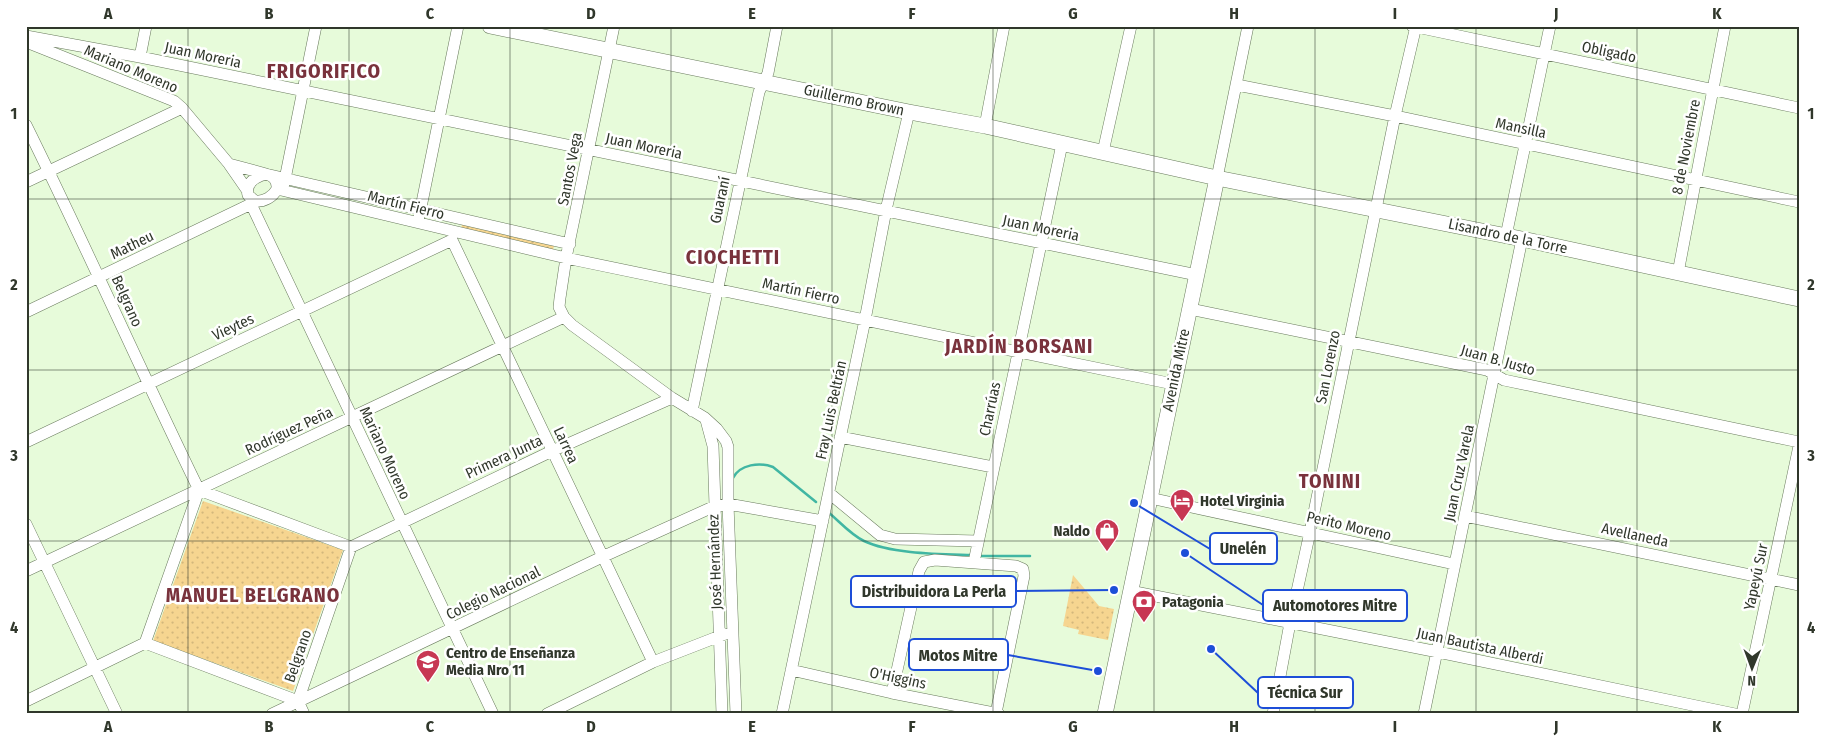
<svg xmlns="http://www.w3.org/2000/svg" width="1825" height="740" font-family="'Fira Sans Condensed',sans-serif">
<style>
.grass{fill:url(#grass-dots)}
.lines{fill:none;stroke-linecap:round;stroke-linejoin:round}
.stream{stroke:#41b6a3;stroke-width:2.5}
.minor-casing{stroke:#697a5d;stroke-width:12}
.major-casing{stroke:#697a5d;stroke-width:16}
.minor{stroke:#fff;stroke-width:11}
.major{stroke:#fff;stroke-width:15}
.grid{fill:none;stroke:#30372b;stroke-width:1;stroke-opacity:0.55}
.labels{text-anchor:middle;dominant-baseline:central;stroke-width:5;stroke-linejoin:round;paint-order:stroke}
.street-label{font-size:15px;fill:#30372b;stroke:#fff}
.poi-label{font-size:15px;font-weight:bold;fill:#30372b;stroke:#fff;text-anchor:start}
.district-label{font-size:20px;font-weight:bold;letter-spacing:1px;fill:#79323c;stroke:#fff}
.leader{fill:none;stroke:#1d4ed8;stroke-width:2}
.callout-dot{fill:#1d4ed8;stroke:#fff;stroke-width:2}
.callout{fill:#fff;stroke:#1d4ed8;stroke-width:2}
.callout-label{font-size:16px;text-anchor:middle;font-weight:bold;fill:#30372b}
.neatline{fill:none;stroke:#30372b;stroke-width:2}
.grid-label{font-size:16px;text-anchor:middle;font-weight:bold;fill:#30372b}
</style>
<defs>
<pattern id="grass-dots" width="8" height="8" patternUnits="userSpaceOnUse" patternTransform="scale(1.25)"><rect width="8" height="8" fill="#f6d590"/><path d="M2 2h.1M6 6h.1" fill="none" stroke="#d3b77c" stroke-width="1.8" stroke-linecap="round"/></pattern>
</defs>
<rect width="100%" height="100%" fill="#e7fbda"/>
<!-- grass -->
<path class="grass" d="M 462,224 L 554,245 L 553,251 L 461,229 Z
M 203,501 L 343,550 L 293,691 L 153,641 Z
M 1073,575 L 1099,606 L 1114,609 L 1108,640 L 1078,634 L 1079,630 L 1063,626 Z"/>
<g class="lines">
<!-- stream -->
<path class="stream" d="M 733,478 C 740,464 760,462 773,467 L 816,502
M 828,512 C 839,521 851,535 864,541 C 891,554 942,554 971,555
M 979,556 L 1030,556"/>
<defs>
<path id="minor" d="M 614,26 L 566,258 L 560,298 L 559,307 L 564,317 L 572,325 L 672,398 L 705,418 L 717,429 L 726,441 L 728,447 L 728,504 L 736,714
M 1412,26 L 1799,108
M 26,36 L 140,57 L 1197,275
M 26,42 L 174,101 L 182,108 L 229,164 L 247,190
M 140,57 L 146,26
M 1237,85 L 1395,116 L 1799,202
M 26,125 C 86,246 140,369 199,490 L 351,547 L 298,701 L 145,643 L 199,490
M 985,126 L 1004,26
M 1103,152 L 1131,26
M 229,164 L 266,174
M 266,174 C 274,176 278,181 277,189 C 273,197 264,202 255,201 L 248,195 C 245,183 255,177 266,174 Z
M 270,175 L 570,244
M 1217,178 L 1248,26
M 26,182 L 182,108
M 284,184 L 316,26
M 277,189 L 566,258 L 1173,384
M 251,204 L 493,714
M 419,217 L 458,26
M 1506,236 L 1550,26
M 452,240 L 653,662
M 1678,273 L 1725,26
M 1190,309 L 1487,370 L 1504,380 L 1799,442
M 26,312 L 251,204
M 692,411 L 759,92 L 768,73 L 777,26
M 706,420 L 713,446 L 722,714
M 840,437 L 993,467
M 26,442 L 452,240
M 829,493 L 880,535 L 895,539 L 978,541
M 1150,498 L 1454,564
M 1465,516 L 1799,585
M 26,524 L 117,714
M 351,547 L 552,451 L 672,398
M 974,562 L 1062,144
M 26,571 L 564,317
M 1130,591 L 1438,652 L 1735,714
M 791,670 L 892,693 L 999,714
M 892,693 L 919,571 L 924,562 L 935,560 L 1016,566 L 1023,569 L 1024,576 L 996,713
M 26,701 L 145,643
M 298,701 L 304,714
M 272,714 L 602,557 L 715,506 L 728,504 L 823,521
M 547,714 L 653,662 L 725,634
M 782,714 L 865,320 L 886,210 L 909,112
M 1273,714 L 1290,623 L 1310,532 L 1395,116 L 1416,26
M 1424,714 L 1522,239
M 1742,714 L 1799,446"/>
<path id="major" d="M 490,26 L 909,112 L 985,126 L 1217,178 L 1522,239 L 1799,299
M 1105,714 L 1217,178"/>
</defs>
<!-- minor casing -->
<use href="#minor" class="minor-casing"/>
<!-- major casing -->
<use href="#major" class="major-casing"/>
<!-- minor -->
<use href="#minor" class="minor"/>
<!-- major -->
<use href="#major" class="major"/>
</g>
<!-- grid -->
<path class="grid" d="M 188,26 L 188,714M 349,26 L 349,714M 510,26 L 510,714M 671,26 L 671,714M 832,26 L 832,714M 993,26 L 993,714M 1154,26 L 1154,714M 1315,26 L 1315,714M 1476,26 L 1476,714M 1637,26 L 1637,714M 26,199 L 1799,199M 26,370 L 1799,370M 26,541 L 1799,541"/>
<!-- icons -->
<defs>
<symbol id="hotel-pin" viewBox="-11 -11 22 30"><path d="M0 17L-7.5 6A9.5 9.5 0 1 1 7.5 6Z" fill="#c73753" stroke="#fff"/><path d="M-6-4.5h1.5V1H6V5H4.5V3h-9V5H-6ZM-4 0a1.8 1.8 0 1 1 3.6 0ZM.5 0V-2.5h3Q6-2.5 6 0Z" fill="#fff"/></symbol>
<symbol id="shop-pin" viewBox="-11 -11 22 30"><path d="M0 17L-7.5 6A9.5 9.5 0 1 1 7.5 6Z" fill="#c73753" stroke="#fff"/><path d="M-5-2.5h2.3a2.7 3.5 0 0 1 5.4 0H5L5.5 6h-11ZM-1.5-2.5h3a1.5 2.3 0 0 0-3 0Z" fill="#fff"/></symbol>
<symbol id="bank-pin" viewBox="-11 -11 22 30"><path d="M0 17L-7.5 6A9.5 9.5 0 1 1 7.5 6Z" fill="#c73753" stroke="#fff"/><path d="M-6-4H6V4H-6ZM0-2.3a2.3 2.3 0 1 0 0 4.6a2.3 2.3 0 1 0 0-4.6Z" fill="#fff"/></symbol>
<symbol id="school-pin" viewBox="-11 -11 22 30"><path d="M0 17L-7.5 6A9.5 9.5 0 1 1 7.5 6Z" fill="#c73753" stroke="#fff"/><path d="M0-5L7-2L0 1L-7-2ZM-4 1L0 2.5L4 1V4Q0 6-4 4Z" fill="#fff"/></symbol>
</defs>
<g fill-rule="evenodd">
<use href="#hotel-pin" x="1168" y="487" width="28" height="38"/>
<use href="#shop-pin" x="1093" y="517" width="28" height="38"/>
<use href="#bank-pin" x="1130" y="588" width="28" height="38"/>
<use href="#school-pin" x="414" y="648" width="28" height="38"/>
</g>
<g class="labels">
<!-- street labels -->
<g class="street-label">
<text transform="translate(1609 52) rotate(12)">Obligado</text>
<text transform="translate(203 55) rotate(12)">Juan Moreria</text>
<text transform="translate(131 69) rotate(23)">Mariano Moreno</text>
<text transform="translate(854 100) rotate(12)">Guillermo Brown</text>
<text transform="translate(1521 128) rotate(12)">Mansilla</text>
<text transform="translate(644 146) rotate(12)">Juan Moreria</text>
<text transform="translate(1686 147) rotate(-79)">8 de Noviembre</text>
<text transform="translate(570 169) rotate(-79)">Santos Vega</text>
<text transform="translate(720 200) rotate(-78)">Guaraní</text>
<text transform="translate(406 205) rotate(14)">Martín Fierro</text>
<text transform="translate(1041 228) rotate(12)">Juan Moreria</text>
<text transform="translate(1508 236) rotate(12)">Lisandro de la Torre</text>
<text transform="translate(132 245) rotate(-26)">Matheu</text>
<text transform="translate(801 291) rotate(12)">Martín Fierro</text>
<text transform="translate(127 301) rotate(66)">Belgrano</text>
<text transform="translate(233 327) rotate(-25)">Vieytes</text>
<text transform="translate(1498 360) rotate(16)">Juan B. Justo</text>
<text transform="translate(1328 367) rotate(-79)">San Lorenzo</text>
<text transform="translate(1176 370) rotate(-78)">Avenida Mitre</text>
<text transform="translate(990 409) rotate(-78)">Charrúas</text>
<text transform="translate(831 410) rotate(-78)">Fray Luis Beltrán</text>
<text transform="translate(289 431) rotate(-25)">Rodríguez Peña</text>
<text transform="translate(566 445) rotate(65)">Larrea</text>
<text transform="translate(385 453) rotate(65)">Mariano Moreno</text>
<text transform="translate(504 457) rotate(-25)">Primera Junta</text>
<text transform="translate(1459 473) rotate(-78)">Juan Cruz Varela</text>
<text transform="translate(1349 526) rotate(13)">Perito Moreno</text>
<text transform="translate(1635 535) rotate(12)">Avellaneda</text>
<text transform="translate(715 562) rotate(-92)">José Hernández</text>
<text transform="translate(1756 577) rotate(-78)">Yapeyú Sur</text>
<text transform="translate(493 593) rotate(-26)">Colegio Nacional</text>
<text transform="translate(1480 646) rotate(12)">Juan Bautista Alberdi</text>
<text transform="translate(298 656) rotate(-71)">Belgrano</text>
<text transform="translate(898 678) rotate(12)">O'Higgins</text>
</g>
<!-- poi labels -->
<g class="poi-label">
<text x="1200" y="501">Hotel Virginia</text>
<text x="1090" y="531" text-anchor="end">Naldo</text>
<text x="1162" y="602">Patagonia</text>
<text x="446" y="653">Centro de Enseñanza<tspan x="446" dy="17">Media Nro 11</tspan></text>
</g>
<!-- district labels -->
<g class="district-label">
<text x="324" y="71">FRIGORIFICO</text>
<text x="733" y="257">CIOCHETTI</text>
<text x="1019" y="346">JARDÍN BORSANI</text>
<text x="1330" y="481">TONINI</text>
<text x="253" y="595">MANUEL BELGRANO</text>
</g>
</g>
<!-- callouts -->
<path class="leader" d="M1134 503L1210 549M1114 590L1016 591M1185 553L1263 605M1098 671L1008 655M1211 649L1258 693"/>
<g class="callout-dot">
<circle cx="1134" cy="503" r="5"/>
<circle cx="1114" cy="590" r="5"/>
<circle cx="1185" cy="553" r="5"/>
<circle cx="1098" cy="671" r="5"/>
<circle cx="1211" cy="649" r="5"/>
</g>
<g class="callout">
<rect x="1210" y="533" width="67" height="31" rx="5"/>
<rect x="851" y="576" width="165" height="31" rx="5"/>
<rect x="1263" y="590" width="144" height="31" rx="5"/>
<rect x="909" y="639" width="99" height="31" rx="5"/>
<rect x="1258" y="677" width="95" height="31" rx="5"/>
</g>
<g class="callout-label">
<text x="1243" y="554">Unelén</text>
<text x="934" y="597">Distribuidora La Perla</text>
<text x="1335" y="611">Automotores Mitre</text>
<text x="958" y="661">Motos Mitre</text>
<text x="1305" y="698">Técnica Sur</text>
</g>
<!-- border -->
<rect width="1825" height="740" fill="none" stroke="#ffffff" stroke-width="55"/>
<!-- north arrow -->
<g transform="translate(1752 668) rotate(181)" stroke="#ffffff" stroke-width="4" paint-order="stroke">
<path d="M0-4L9 19L0 12L-9 19Z" fill="#30372b"/>
<text y="-8" font-size="14" font-weight="bold" text-anchor="middle" fill="#30372b">N</text>
</g>
<rect x="28" y="28" width="1770" height="684" class="neatline"/>
<g class="grid-label">
<text x="108" y="19">A</text>
<text x="269" y="19">B</text>
<text x="430" y="19">C</text>
<text x="591" y="19">D</text>
<text x="752" y="19">E</text>
<text x="912" y="19">F</text>
<text x="1073" y="19">G</text>
<text x="1234" y="19">H</text>
<text x="1395" y="19">I</text>
<text x="1556" y="19">J</text>
<text x="1717" y="19">K</text>
<text x="14" y="119">1</text>
<text x="1811" y="119">1</text>
<text x="14" y="290">2</text>
<text x="1811" y="290">2</text>
<text x="14" y="461">3</text>
<text x="1811" y="461">3</text>
<text x="14" y="633">4</text>
<text x="1811" y="633">4</text>
<text x="108" y="732">A</text>
<text x="269" y="732">B</text>
<text x="430" y="732">C</text>
<text x="591" y="732">D</text>
<text x="752" y="732">E</text>
<text x="912" y="732">F</text>
<text x="1073" y="732">G</text>
<text x="1234" y="732">H</text>
<text x="1395" y="732">I</text>
<text x="1556" y="732">J</text>
<text x="1717" y="732">K</text>
</g>
</svg>
